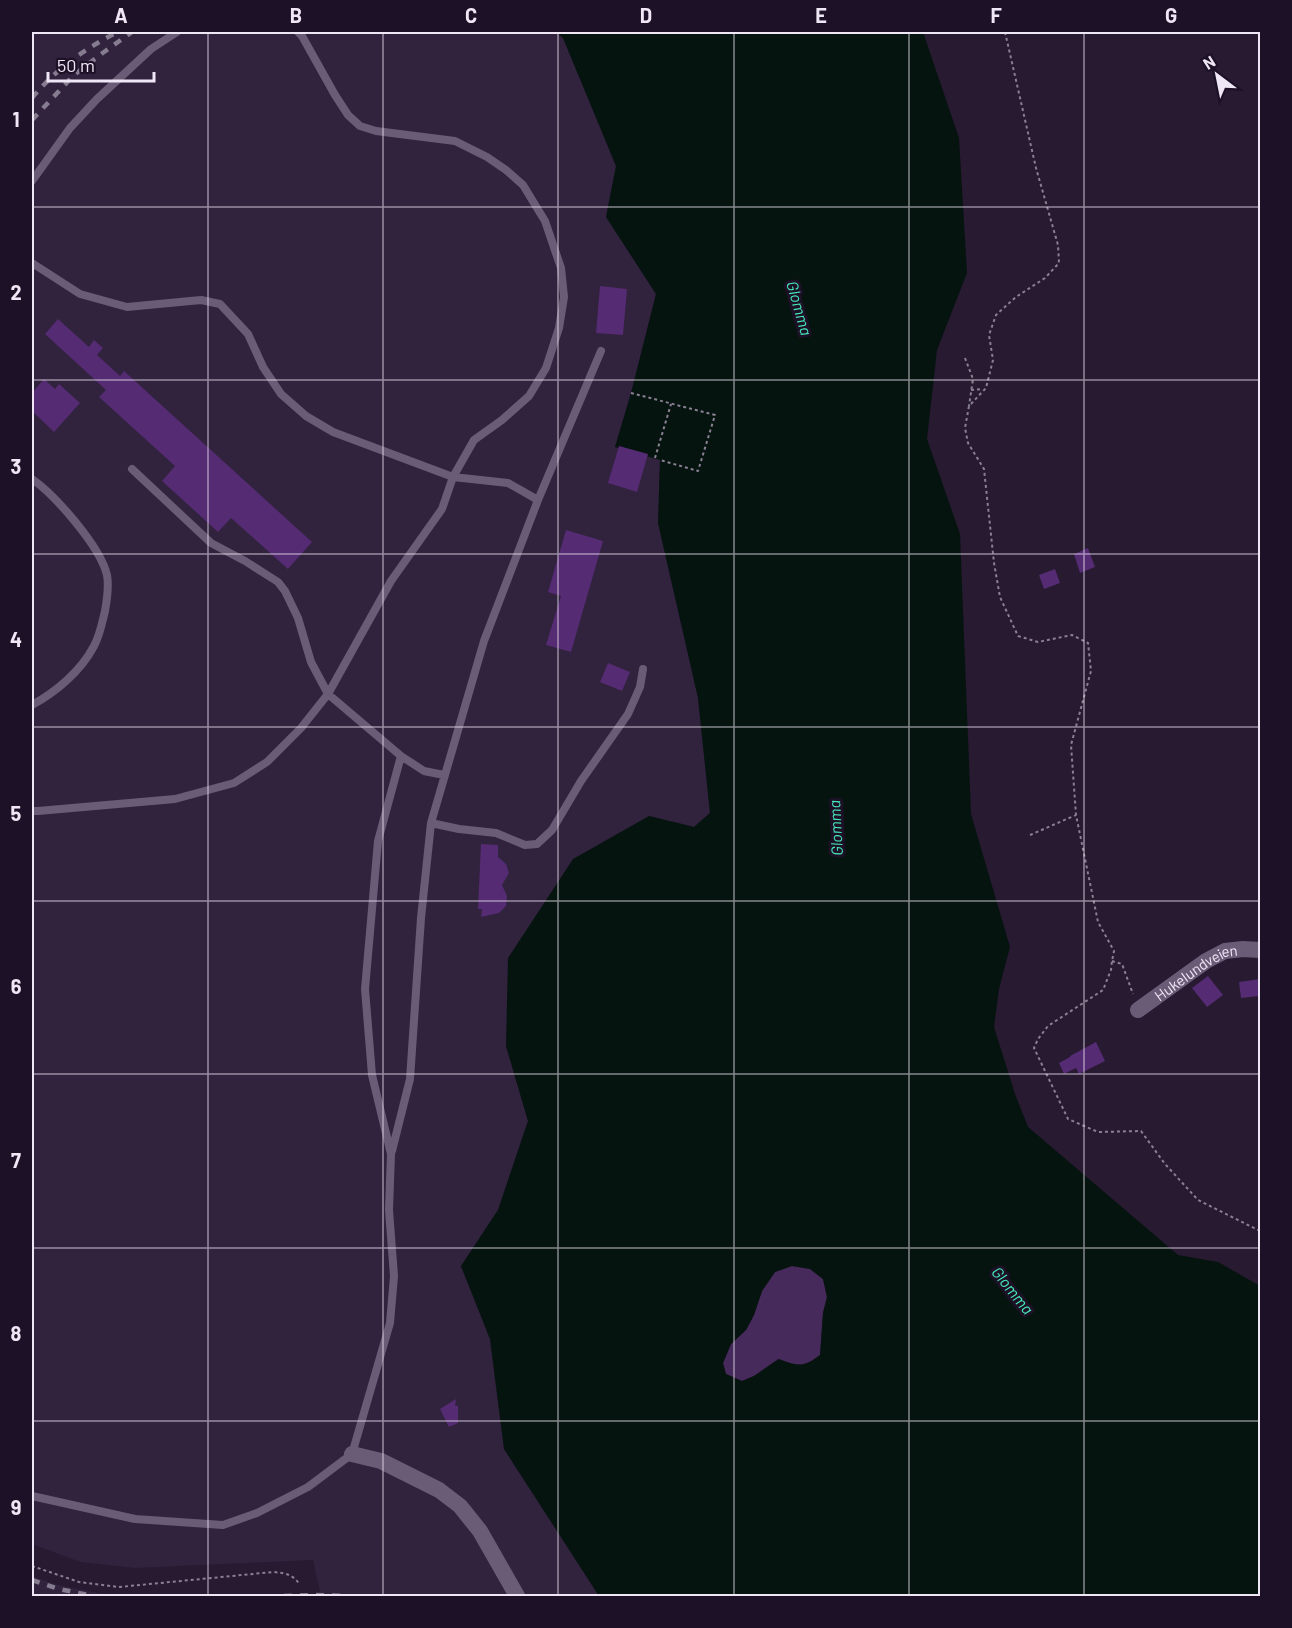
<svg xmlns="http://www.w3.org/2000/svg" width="1292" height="1628" font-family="Barlow,sans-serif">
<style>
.built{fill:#31223e}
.green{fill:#462a5b}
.water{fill:#06140f;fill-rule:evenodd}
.building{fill:#552b73}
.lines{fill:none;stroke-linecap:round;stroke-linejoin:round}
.path{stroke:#8a8093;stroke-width:2;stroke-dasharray:3 3;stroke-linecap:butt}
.service{stroke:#6a5c77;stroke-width:8}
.minor{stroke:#6a5c77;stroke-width:16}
.rail{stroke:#867c8f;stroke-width:4.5;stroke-dasharray:8 8;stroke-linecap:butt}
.grid{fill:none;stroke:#efe7f6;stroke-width:1.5;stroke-opacity:0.55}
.labels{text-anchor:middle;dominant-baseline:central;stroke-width:6;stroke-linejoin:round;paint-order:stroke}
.street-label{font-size:15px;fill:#efe7f6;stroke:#1d1127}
.water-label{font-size:16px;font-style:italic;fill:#46ebb8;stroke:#1d1127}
.neatline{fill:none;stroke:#efe7f6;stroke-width:2}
.grid-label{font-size:20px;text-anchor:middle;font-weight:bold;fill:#efe7f6}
</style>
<rect width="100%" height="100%" fill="#271a31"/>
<!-- built -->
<path class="built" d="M 32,32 L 556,32 L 563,38 L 616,166 L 606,217 L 656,294 L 631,393 L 615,447 L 660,460 L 658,523 L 698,698 L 710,813 L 694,827 L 649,816 L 506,1046 L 528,1121 L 498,1210 L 461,1266 L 490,1339 L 504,1449 L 599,1596 L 321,1596 L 313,1560 L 136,1568 L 80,1562 L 32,1544 Z
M 32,1576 L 58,1585 L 114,1596 L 149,1596 L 32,1596 Z"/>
<!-- green -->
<path class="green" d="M 792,1266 L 810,1269 L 823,1279 L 827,1297 L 823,1313 L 820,1355 C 804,1368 797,1366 778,1359 L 754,1376 L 742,1381 L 726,1374 L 723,1363 L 731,1344 L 746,1330 L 754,1315 L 762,1291 L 775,1272 Z"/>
<!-- water -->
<path class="water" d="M 556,32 L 923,32 L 959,138 L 967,273 L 937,350 L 927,439 L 960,534 L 971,814 L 1010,947 L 999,989 L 994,1027 L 1015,1094 L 1028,1127 L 1178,1255 L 1218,1262 L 1260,1286 L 1260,1596 L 599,1596 L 504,1449 L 490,1339 L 461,1266 L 498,1210 L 528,1121 L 506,1046 L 508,958 L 573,859 L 649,816 L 694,827 L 710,813 L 698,698 L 658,523 L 660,460 L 615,447 L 631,393 L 656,294 L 606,217 L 616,166 L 563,38 ZM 792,1266 L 810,1269 L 823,1279 L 827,1297 L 823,1313 L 820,1355 C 804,1368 797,1366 779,1359 L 754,1376 L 742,1381 L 726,1374 L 723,1363 L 731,1344 L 746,1330 L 754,1315 L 762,1291 L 775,1272 Z"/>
<!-- building -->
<path class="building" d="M 600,286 L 627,289 L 623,335 L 596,333 Z
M 58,319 L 89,347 L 94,340 L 103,348 L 97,355 L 120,376 L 124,371 L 312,542 L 288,569 L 231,518 L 218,532 L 162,481 L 175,466 L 99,397 L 106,390 L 45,334 Z
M 44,379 L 55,389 L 59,384 L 80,403 L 54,432 L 32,411 L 32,393 Z
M 619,446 L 648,454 L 637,492 L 608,483 Z
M 566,530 L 603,541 L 571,652 L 546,645 L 561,596 L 548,592 Z
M 1088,548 L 1095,567 L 1080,573 L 1074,554 Z
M 1055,569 L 1060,583 L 1044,589 L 1039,575 Z
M 608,663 L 630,672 L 622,691 L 600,682 Z
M 481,844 L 498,845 L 498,857 L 506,864 L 509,873 L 502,885 L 507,896 L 506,906 L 499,913 L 481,917 L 482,909 L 478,909 Z
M 1208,976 L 1223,995 L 1207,1007 L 1192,988 Z
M 1260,979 L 1260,996 L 1241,998 L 1239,982 Z
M 1096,1042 L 1105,1061 L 1079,1074 L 1076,1068 L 1064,1074 L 1059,1063 L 1070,1057 L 1070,1056 Z
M 456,1399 L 455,1406 L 458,1406 L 458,1423 L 449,1427 L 440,1409 Z"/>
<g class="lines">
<!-- path -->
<path class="path" d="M 1005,32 L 1036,168 L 1058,245 L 1059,263 L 1045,278 L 1016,297 L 996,315 L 989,335 L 993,360 L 986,388 L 969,406 L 965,428 L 968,443 L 984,469 L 994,563 L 1000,597 L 1018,636 L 1038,642 L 1072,635 L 1088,643 L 1091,671 L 1071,745 L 1076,815 L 1098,922 L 1114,951 L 1112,961 L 1111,970 L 1103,990 L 1048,1026 L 1038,1039 L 1034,1048 L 1068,1119 L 1098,1132 L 1141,1131 L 1165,1164 L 1198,1200 L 1260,1231
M 965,358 L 973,379 L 969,406
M 971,390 L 983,389
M 631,393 L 715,415 L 698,471 L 660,460
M 655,458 L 671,404
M 1030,835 L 1076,815
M 1112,961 L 1122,964 L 1133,994
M 32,1566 L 79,1582 L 119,1587 L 273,1572 C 285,1573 293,1574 300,1585"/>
<!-- service -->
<path class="service" d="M 32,181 L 70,128 L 97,99 L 151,49 L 177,32
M 32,263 L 80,294 L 127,307 L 201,300 L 220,304 L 248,334 L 263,367 L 281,394 L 306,416 L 333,432 L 453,477 L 508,483 L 538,500
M 132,469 L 211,543 L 245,561 L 278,582 L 285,591 L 298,618 L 311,662 L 328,694 L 401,756
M 32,479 C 55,495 100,546 107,575 C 109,586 107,600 105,611 C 102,623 100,635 94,646 C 81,671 56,692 32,705
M 32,811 L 38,811 L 175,799 L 234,783 L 267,762 L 301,728 L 328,694 L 391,581 L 442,509 L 453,477 L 474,440 L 502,420 L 529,396 L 546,368 L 559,328 L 564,297 L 561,268 L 545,221 L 523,185 L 506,170 L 487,157 L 455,141 L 376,131 L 360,126 L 348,115 L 335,95 L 302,36 L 298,32
M 431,823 L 459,829 L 496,833 L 525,845 L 537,844 L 552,830 L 581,781 L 628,714 L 640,687 L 643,669
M 392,1151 L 410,1079 L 421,918 L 431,823 L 484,641 L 538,500 L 601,351
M 32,1496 L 135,1519 L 223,1525 L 257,1513 L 308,1487 L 352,1454 L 390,1323 L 394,1276 L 389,1210 L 391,1154 L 372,1075 L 365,989 L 378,841 L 401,756 L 424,771 L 444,775"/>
<!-- minor -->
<g class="minor">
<path id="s1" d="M 1138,1010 L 1206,961 L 1225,951 L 1243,949 L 1260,950"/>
<path d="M 352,1454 L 381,1461 L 439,1490 L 460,1506 L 480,1531 L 517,1596"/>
</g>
<!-- rail -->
<path class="rail" d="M 32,98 C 55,70 84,49 116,33
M 32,120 L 74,75 L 104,52 L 132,32
M 32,1580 L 59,1589 L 94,1596
M 32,1596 L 34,1596
M 284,1596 L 313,1595 L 348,1596"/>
</g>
<!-- grid -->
<path class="grid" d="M 208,32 L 208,1596M 383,32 L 383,1596M 558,32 L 558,1596M 734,32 L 734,1596M 909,32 L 909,1596M 1084,32 L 1084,1596M 32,207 L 1260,207M 32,380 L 1260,380M 32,554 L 1260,554M 32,727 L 1260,727M 32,901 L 1260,901M 32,1074 L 1260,1074M 32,1248 L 1260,1248M 32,1421 L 1260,1421"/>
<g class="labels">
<!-- street labels -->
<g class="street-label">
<text stroke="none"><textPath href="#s1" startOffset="70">Hukelundveien</textPath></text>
</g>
<!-- water labels -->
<g class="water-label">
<text transform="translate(800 308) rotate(74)">Glomma</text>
<text transform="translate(835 828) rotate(-93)">Glomma</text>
<text transform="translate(1013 1290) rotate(51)">Glomma</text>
</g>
</g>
<!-- border -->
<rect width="1292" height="1628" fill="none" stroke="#1d1127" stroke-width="66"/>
<!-- north arrow -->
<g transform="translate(1217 75) rotate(328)" stroke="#1d1127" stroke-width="4.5" paint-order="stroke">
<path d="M0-4.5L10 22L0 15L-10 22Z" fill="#efe7f6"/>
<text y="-9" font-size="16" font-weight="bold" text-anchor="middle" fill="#efe7f6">N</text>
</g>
<!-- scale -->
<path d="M48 72v9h106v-9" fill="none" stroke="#efe7f6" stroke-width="3"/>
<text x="57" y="72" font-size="18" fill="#efe7f6" stroke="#1d1127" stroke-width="4.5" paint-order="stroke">50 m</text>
<rect x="33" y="33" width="1226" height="1562" class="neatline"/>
<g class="grid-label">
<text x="121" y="23">A</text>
<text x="296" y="23">B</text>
<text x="471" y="23">C</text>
<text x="646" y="23">D</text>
<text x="821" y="23">E</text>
<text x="996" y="23">F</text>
<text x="1171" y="23">G</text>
<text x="16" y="127">1</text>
<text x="16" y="300">2</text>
<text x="16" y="474">3</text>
<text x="16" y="647">4</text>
<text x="16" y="821">5</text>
<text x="16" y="994">6</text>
<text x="16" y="1168">7</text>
<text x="16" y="1341">8</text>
<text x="16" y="1515">9</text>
</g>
</svg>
